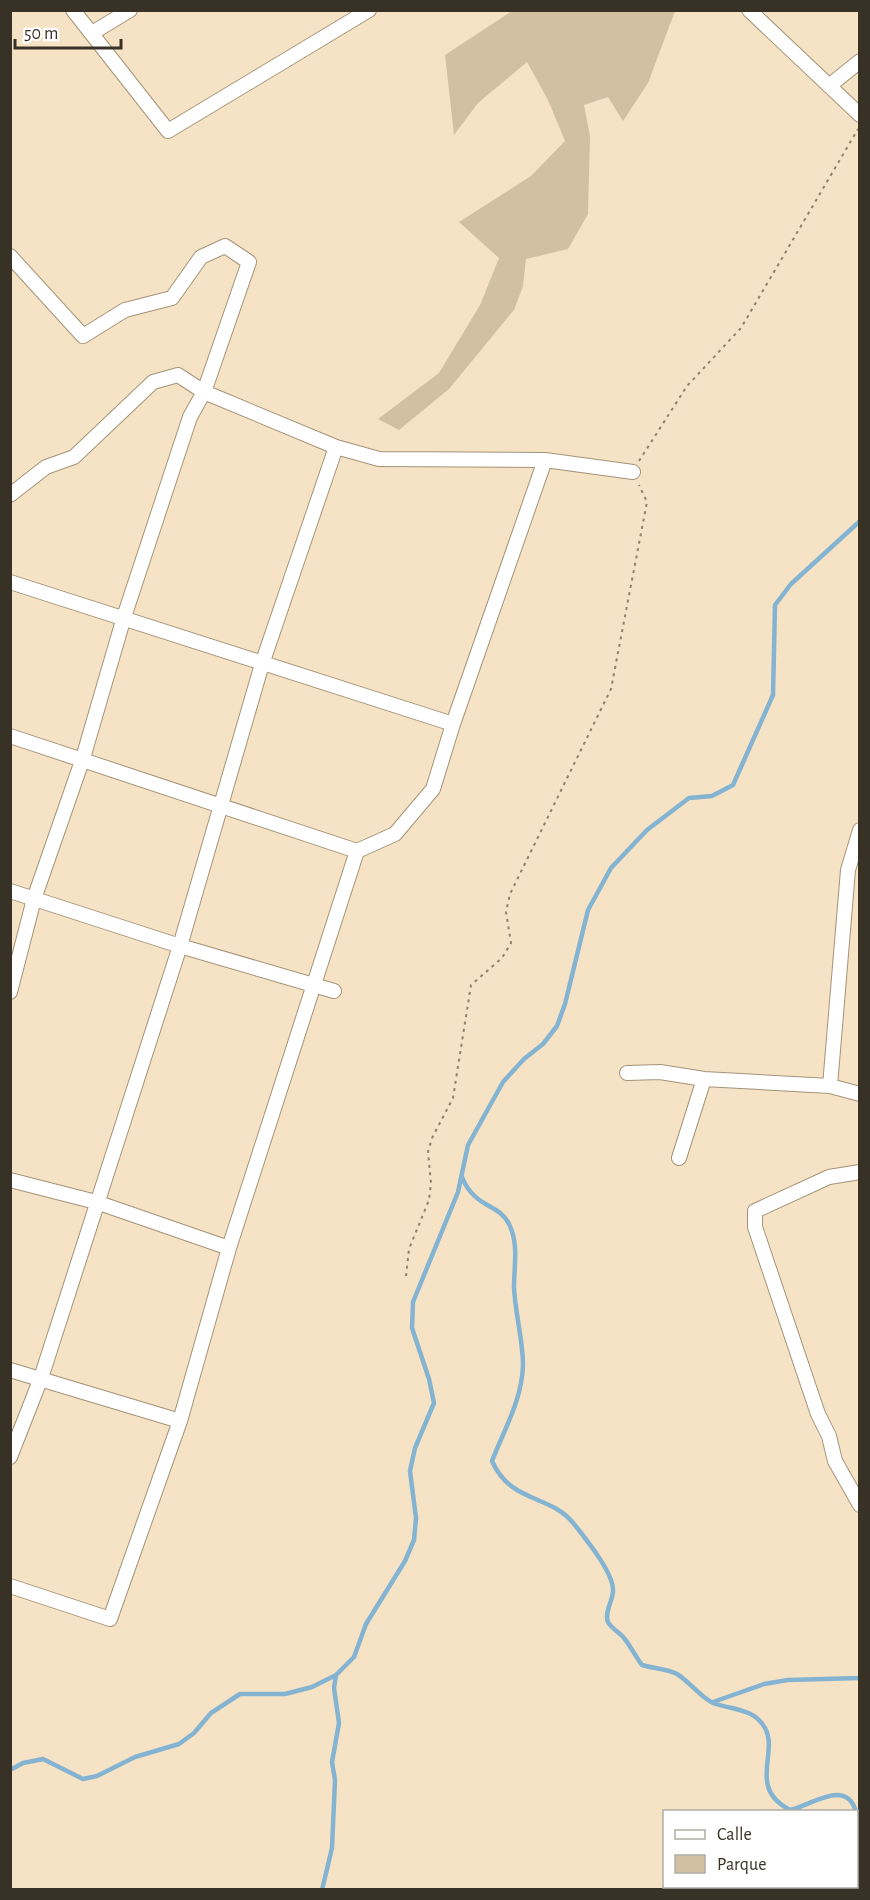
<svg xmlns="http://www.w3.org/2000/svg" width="870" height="1900" font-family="'Alegreya Sans',sans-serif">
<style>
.green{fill:#d2c0a3}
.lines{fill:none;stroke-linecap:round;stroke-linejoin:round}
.stream{stroke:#84b4d1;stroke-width:4.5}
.minor-casing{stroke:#a49378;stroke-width:16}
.path{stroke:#8e816e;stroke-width:2;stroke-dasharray:3 4.5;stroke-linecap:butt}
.minor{stroke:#fff;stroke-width:14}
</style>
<rect width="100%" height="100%" fill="#f6e3c6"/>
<!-- green -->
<path class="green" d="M 512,11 L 675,11 L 648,83 L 623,121 L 608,97 L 584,105 L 590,136 L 588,214 L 568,249 L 526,259 L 523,286 L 514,310 L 449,389 L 399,430 L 378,419 L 439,373 L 480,305 L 499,258 L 459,222 L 531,176 L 565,141 L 548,100 L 527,62 L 478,103 L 454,135 L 445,55 Z"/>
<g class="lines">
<!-- stream -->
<path class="stream" d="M 462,1177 C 474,1208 500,1204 509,1224 C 519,1244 514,1266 514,1287 C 515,1313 523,1340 523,1365 C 522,1400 504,1430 492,1461 C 511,1504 551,1494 574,1524 C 585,1538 614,1573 613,1591 C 613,1600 604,1613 608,1622 C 611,1628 620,1633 624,1638 C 631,1647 636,1657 642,1665 C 654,1669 666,1668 677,1674 C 690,1682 700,1697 713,1703 C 732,1710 754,1708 765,1728 C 779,1753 747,1788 790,1810 C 810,1806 847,1777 856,1812
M 713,1702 L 764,1684 L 788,1680 L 860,1678
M 10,1770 L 23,1763 L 43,1759 L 83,1779 L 97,1776 L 135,1757 L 179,1744 L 194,1733 L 211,1713 L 240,1694 L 285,1694 L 312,1687 L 336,1675 L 354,1657 L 366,1624 L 405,1561 L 414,1540 L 416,1518 L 410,1471 L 415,1448 L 434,1403 L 429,1379 L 412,1328 L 413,1302 L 458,1192 L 468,1145 L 503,1082 L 524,1059 L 543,1044 L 557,1026 L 565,1004 L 588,910 L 611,868 L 647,830 L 689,798 L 712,796 L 733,785 L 773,695 L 775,605 L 791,584 L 860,521
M 856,1812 L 860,1821
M 322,1890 L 332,1848 L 335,1780 L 332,1762 L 339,1723 L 334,1688 L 336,1675"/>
<defs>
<path id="minor" d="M 73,10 L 168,131 L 369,10
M 749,10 L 860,115
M 92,33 L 130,10
M 829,86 L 860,61
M 10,256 L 83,336 L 125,310 L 172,298 L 201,257 L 225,246 L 249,262 L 204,392 L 190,417 L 124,617 L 83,758 L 34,899 L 10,992
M 10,495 L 46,467 L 74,457 L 153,382 L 178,375 L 204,392 L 336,447 L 379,459 L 545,460 L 633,472
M 10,582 L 453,724 L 545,460
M 10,736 L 357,851 L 395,834 L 433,789 L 453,724
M 10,891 L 180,946 L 334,991
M 627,1073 L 660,1072 L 704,1079 L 830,1086 L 860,1094
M 830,1086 L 848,870 L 860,830
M 679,1158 L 704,1079
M 860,1172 L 829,1177 L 755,1211 L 755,1227 L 818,1414 L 829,1436 L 835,1461 L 860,1505
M 10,1180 L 96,1202 L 229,1248
M 10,1370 L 180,1421
M 10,1457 L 41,1378 L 180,946 L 262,664 L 336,447
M 10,1586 L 110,1619 L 180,1421 L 229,1248 L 357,851"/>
</defs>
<!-- minor casing -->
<use href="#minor" class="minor-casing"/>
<!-- path -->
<path class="path" d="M 639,461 L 687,386 L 741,328 L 858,129
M 406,1276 L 409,1249 L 429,1200 L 431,1183 L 428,1152 L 432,1138 L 453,1098 L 471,985 L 502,958 L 511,943 L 506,912 L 510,894 L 611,689 L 647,502 L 639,485"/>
<!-- minor -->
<use href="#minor" class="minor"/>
</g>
<!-- border -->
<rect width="870" height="1900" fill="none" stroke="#383126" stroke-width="24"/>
<!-- legend -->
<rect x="663" y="1810" width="195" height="78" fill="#ffffff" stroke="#afada8" stroke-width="1.5"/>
<rect x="675" y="1830" width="30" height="9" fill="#ffffff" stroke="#afada8" stroke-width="1.5"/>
<text x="717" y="1840" font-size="18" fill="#383126">Calle</text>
<rect x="675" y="1855" width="30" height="18" fill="#d2c0a3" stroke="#afada8" stroke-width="1.5"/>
<text x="717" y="1870" font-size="18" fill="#383126">Parque</text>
<!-- scale -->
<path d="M15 39v9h106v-9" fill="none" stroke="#383126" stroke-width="3"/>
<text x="24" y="39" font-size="18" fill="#383126" stroke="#ffffff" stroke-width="4.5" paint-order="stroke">50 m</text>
</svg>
